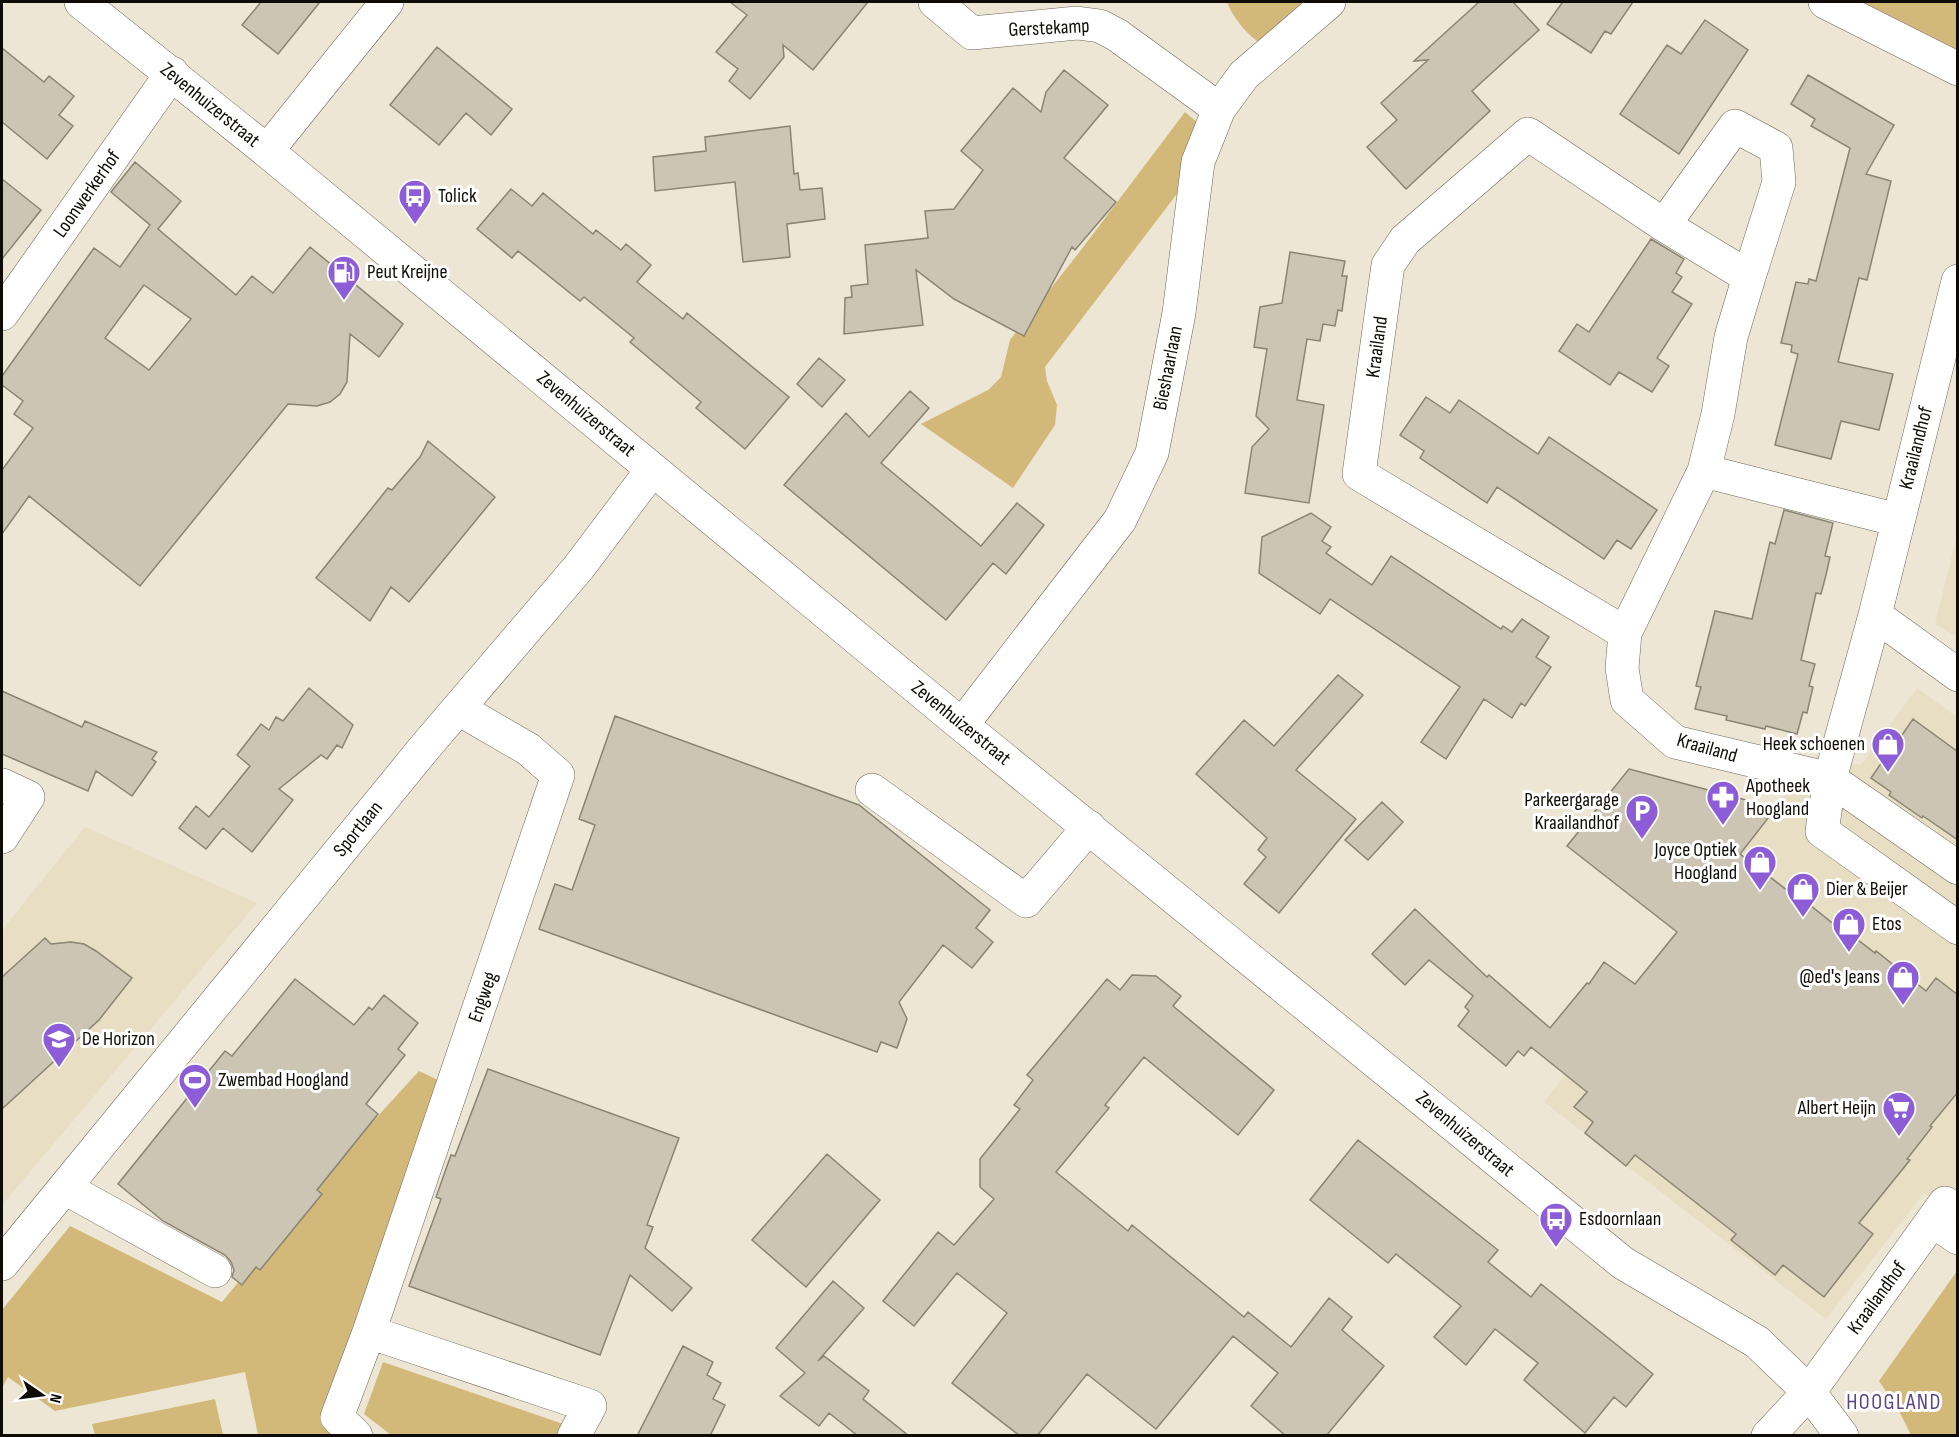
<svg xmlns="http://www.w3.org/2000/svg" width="1959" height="1437" font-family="'Sofia Sans Condensed',sans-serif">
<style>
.built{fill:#e8dec4}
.green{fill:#d3b979}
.building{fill:#ccc5b4;stroke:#8a8473;stroke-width:1.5;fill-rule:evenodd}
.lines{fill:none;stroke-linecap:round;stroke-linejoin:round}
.street-casing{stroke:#6d6657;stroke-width:34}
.secondary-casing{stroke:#6d6657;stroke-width:34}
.street{stroke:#fff;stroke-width:33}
.secondary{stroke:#fff;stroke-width:33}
.labels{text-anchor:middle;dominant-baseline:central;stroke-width:6;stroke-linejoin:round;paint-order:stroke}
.street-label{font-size:20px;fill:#0f0c07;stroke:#fff}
.poi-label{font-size:20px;fill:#0f0c07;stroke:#fff;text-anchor:start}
.quarter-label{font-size:22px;letter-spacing:1.5px;fill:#5a4582;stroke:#fff}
</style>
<rect width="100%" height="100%" fill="#ede6d4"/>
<!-- built -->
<path class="built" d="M 1957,535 L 1958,637 L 1957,637 L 1935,624 Z
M 1917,688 L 1957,717 L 1957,1217 L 1924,1193 L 1826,1319 L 1544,1102 L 1816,755 L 1861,765 Z
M 85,827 L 257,903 L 2,1205 L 2,930 Z"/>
<!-- green -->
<path class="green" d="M 1227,2 L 1309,2 L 1263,45 C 1248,36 1233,18 1227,2 Z
M 1861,2 L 1957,2 L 1957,50 Z
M 1185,112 L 1198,123 L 1186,182 L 1045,367 L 1047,381 L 1057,405 L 1055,425 L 1013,488 L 921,424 L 988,390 L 1001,377 L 1010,340 L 1081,250 Z
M 419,1071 L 440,1081 L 320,1420 L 336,1435 L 258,1435 L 245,1372 L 55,1411 L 8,1377 L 2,1388 L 2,1310 L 70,1226 L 222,1302 L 345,1152 Z
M 1957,1271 L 1957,1435 L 1911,1435 L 1899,1411 L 1879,1381 Z
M 383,1362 L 569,1426 L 564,1435 L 391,1435 L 364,1414 Z
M 215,1399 L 223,1435 L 95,1435 L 92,1424 Z"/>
<!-- building -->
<path class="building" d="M 261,2 L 320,2 L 278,54 L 242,25 Z
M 730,2 L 868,2 L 813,70 L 783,45 L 784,57 L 750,99 L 729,81 L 738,69 L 716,52 L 747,15 Z
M 1479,2 L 1513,2 L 1539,30 L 1472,91 L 1490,111 L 1406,189 L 1367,147 L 1397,120 L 1381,103 L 1428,60 L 1414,61 Z
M 1560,2 L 1633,2 L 1611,34 L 1605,31 L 1591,53 L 1547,24 L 1562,3 Z
M 1705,20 L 1748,50 L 1679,154 L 1620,114 L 1667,45 L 1681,54 Z
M 437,47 L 512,109 L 491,135 L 466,113 L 439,145 L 390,105 Z
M 2,48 L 44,82 L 49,76 L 74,96 L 59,115 L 73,126 L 47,159 L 2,122 Z
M 1064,70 L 1108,105 L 1064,158 L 1116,202 L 1075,250 L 1072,247 L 1024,336 L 954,299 L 916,270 L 923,325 L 844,334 L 845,298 L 852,297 L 851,286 L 868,284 L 865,245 L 928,238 L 925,211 L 954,209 L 983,170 L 961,151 L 1013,88 L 1041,112 L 1046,92 Z
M 1808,75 L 1894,125 L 1866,174 L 1891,181 L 1867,280 L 1859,278 L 1838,362 L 1893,374 L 1879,430 L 1841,421 L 1831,459 L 1775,445 L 1798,354 L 1791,352 L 1792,345 L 1781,343 L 1796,282 L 1808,284 L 1809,279 L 1816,281 L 1850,148 L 1811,126 L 1815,119 L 1791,104 Z
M 790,126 L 794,174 L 798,173 L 800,190 L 822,188 L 825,219 L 787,224 L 790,257 L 743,262 L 735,182 L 655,191 L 653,157 L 706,151 L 705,137 Z
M 135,162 L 181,201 L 158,229 L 236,295 L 252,276 L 273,293 L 310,247 L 403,324 L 379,357 L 350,334 L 347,382 L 340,394 L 330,402 L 317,406 L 288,404 L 140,586 L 29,496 L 2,534 L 2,470 L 33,428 L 14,414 L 23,401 L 2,385 L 2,376 L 94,248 L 120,267 L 150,225 L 111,192 ZM 144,285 L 191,319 L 149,370 L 105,338 Z
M 2,179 L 41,210 L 2,259 Z
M 511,189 L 532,206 L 543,193 L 593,234 L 596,230 L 621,250 L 626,244 L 651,265 L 637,282 L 683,319 L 687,313 L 789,397 L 745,449 L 696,408 L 701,402 L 630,342 L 634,338 L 584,297 L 580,301 L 518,251 L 512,258 L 477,229 Z
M 1651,239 L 1684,259 L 1676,273 L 1682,277 L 1672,292 L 1692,304 L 1657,358 L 1669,366 L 1652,392 L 1619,372 L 1610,385 L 1559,351 L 1577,324 L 1589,332 Z
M 1290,252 L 1345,261 L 1342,276 L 1347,276 L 1342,311 L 1338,310 L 1335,326 L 1323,324 L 1320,341 L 1307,339 L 1297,400 L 1324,405 L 1309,503 L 1245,493 L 1252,447 L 1269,429 L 1256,416 L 1267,349 L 1254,347 L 1260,307 L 1282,303 Z
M 819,358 L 845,380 L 822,407 L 797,384 Z
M 910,391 L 929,408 L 881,463 L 981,546 L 1017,503 L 1044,525 L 1006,574 L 993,563 L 946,620 L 784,485 L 846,413 L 869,437 Z
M 1426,397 L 1450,413 L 1459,400 L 1538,454 L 1549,437 L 1657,510 L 1631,549 L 1617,540 L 1604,559 L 1497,487 L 1487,503 L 1420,458 L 1424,451 L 1400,435 Z
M 428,441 L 495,497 L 409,602 L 391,587 L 370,621 L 316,578 L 388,488 L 392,490 L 420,457 Z
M 1784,510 L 1833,523 L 1825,556 L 1830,557 L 1826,575 L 1821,594 L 1816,593 L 1801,660 L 1815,664 L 1809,686 L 1813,687 L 1807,713 L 1803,712 L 1797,734 L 1766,726 L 1765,729 L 1726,720 L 1727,716 L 1695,709 L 1701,687 L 1696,686 L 1715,611 L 1752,619 L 1770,542 L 1775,544 Z
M 1311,513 L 1331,527 L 1322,541 L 1331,547 L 1326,553 L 1372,585 L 1391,556 L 1501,629 L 1503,626 L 1512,632 L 1522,619 L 1549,637 L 1536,657 L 1551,667 L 1525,706 L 1521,703 L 1512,718 L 1484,699 L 1446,759 L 1421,742 L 1460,687 L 1330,599 L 1320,614 L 1259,573 L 1262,537 Z
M 1338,675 L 1363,695 L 1296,770 L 1356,819 L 1279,913 L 1244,884 L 1266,857 L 1258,850 L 1267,838 L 1196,774 L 1244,720 L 1274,746 Z
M 309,688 L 353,725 L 342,748 L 337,745 L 327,759 L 321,755 L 279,789 L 293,800 L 252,852 L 223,828 L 206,849 L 179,828 L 196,806 L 209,817 L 250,766 L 237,755 L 261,724 L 269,730 L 276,717 L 283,721 Z
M 2,691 L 82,727 L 85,721 L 157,752 L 152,759 L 156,762 L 132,796 L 96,771 L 88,791 L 2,754 Z
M 615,716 L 859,805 L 990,910 L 976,928 L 993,942 L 972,968 L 943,945 L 899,1002 L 907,1019 L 897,1048 L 881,1042 L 877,1052 L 539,929 L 555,884 L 572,890 L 595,825 L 579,819 Z
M 1913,719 L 1958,752 L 1958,840 L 1923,816 L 1922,818 L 1889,795 L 1891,792 L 1871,778 L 1882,762 L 1879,760 L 1896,736 L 1900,738 Z
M 1629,769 L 1776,808 L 1740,854 L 1805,904 L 1806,902 L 1840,929 L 1841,927 L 1875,953 L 1876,951 L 1926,991 L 1936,978 L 1958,995 L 1958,1092 L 1930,1126 L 1932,1127 L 1907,1159 L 1910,1160 L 1859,1223 L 1873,1234 L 1824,1297 L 1783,1265 L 1775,1275 L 1731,1240 L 1736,1234 L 1635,1155 L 1626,1166 L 1585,1133 L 1593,1122 L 1574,1107 L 1587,1092 L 1531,1047 L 1524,1056 L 1518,1051 L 1506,1066 L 1458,1026 L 1469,1011 L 1465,1007 L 1473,996 L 1429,960 L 1405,985 L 1372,954 L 1415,909 L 1487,977 L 1489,975 L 1550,1028 L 1587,983 L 1589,984 L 1604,962 L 1635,984 L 1677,932 L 1567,846 Z
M 1382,802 L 1403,822 L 1368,860 L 1345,840 Z
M 45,938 L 51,944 L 71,942 L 84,944 L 96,951 L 132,978 L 99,1020 L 2,1109 L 2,977 Z
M 1132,975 L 1156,976 L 1181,996 L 1173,1006 L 1274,1090 L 1238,1135 L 1144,1057 L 1105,1105 L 1109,1108 L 1056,1172 L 1128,1231 L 1132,1225 L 1244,1317 L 1248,1312 L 1291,1347 L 1329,1298 L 1352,1317 L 1342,1330 L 1384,1366 L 1326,1436 L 1286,1436 L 1251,1406 L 1278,1373 L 1233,1336 L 1156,1429 L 1087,1374 L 1037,1436 L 1020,1436 L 952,1383 L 1007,1313 L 957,1273 L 914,1326 L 883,1301 L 938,1232 L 954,1245 L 994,1199 L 980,1187 L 980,1159 L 1020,1109 L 1014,1105 L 1033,1080 L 1027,1075 L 1107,979 L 1120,990 Z
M 295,979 L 354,1025 L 369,1007 L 372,1010 L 384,995 L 418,1023 L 398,1049 L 405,1055 L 366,1104 L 378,1114 L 317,1190 L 322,1194 L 260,1270 L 256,1267 L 242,1285 L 232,1277 L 234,1270 L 231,1262 L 225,1255 L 163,1221 L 118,1184 L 225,1051 L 232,1056 Z
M 488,1069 L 679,1138 L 647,1225 L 653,1227 L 645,1248 L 692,1288 L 672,1311 L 630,1275 L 600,1355 L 409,1286 L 441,1199 L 436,1197 L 451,1155 L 455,1156 Z
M 1358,1140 L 1498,1250 L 1488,1262 L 1531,1297 L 1541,1284 L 1653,1374 L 1626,1407 L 1614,1397 L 1585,1433 L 1524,1380 L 1538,1363 L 1495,1329 L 1466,1365 L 1434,1337 L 1461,1306 L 1396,1254 L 1388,1263 L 1310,1200 Z
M 827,1154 L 880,1200 L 806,1287 L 752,1240 Z
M 833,1281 L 864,1308 L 818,1361 L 824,1356 L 869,1391 L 863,1399 L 909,1436 L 858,1436 L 829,1413 L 819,1426 L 780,1396 L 805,1373 L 776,1348 Z
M 683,1346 L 713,1362 L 707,1375 L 721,1383 L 713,1399 L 725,1405 L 710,1436 L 637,1436 Z"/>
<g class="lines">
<defs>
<path id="street" d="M 935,2 L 972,33 L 1077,23 L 1100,26 L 1117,35 L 1219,109
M 267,151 L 387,2
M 1664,225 L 1735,126 L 1776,148 L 1779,182 L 1749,277
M 1958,281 L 1875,615 L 1830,779 L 1822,831 L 1958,928
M 2,314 L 172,73
M 1704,471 L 1898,520
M 1875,615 L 1958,675
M 1625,633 L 1359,474 L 1388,265 L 1405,240 L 1528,134 L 1664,225 L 1749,277 L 1731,337 L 1718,414 L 1704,471 L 1625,633 L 1622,668 L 1627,700 L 1675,742 L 1830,779 L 1958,868
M 459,709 L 528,749 L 558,775 L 369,1332 L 590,1406 L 574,1436
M 2,785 L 28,797 L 2,837
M 872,790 L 1026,901 L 1089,827
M 65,1188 L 215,1271
M 1933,1221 L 1958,1238
M 2,1264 L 426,746 L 579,567 L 652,470
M 356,1436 L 337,1417 L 369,1332
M 1768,1436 L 1809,1392 L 1945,1203"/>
<path id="secondary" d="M 81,2 L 267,151 L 962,725 L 1623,1263 L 1757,1342 L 1809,1392 L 1842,1436
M 1825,2 L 1958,69
M 962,725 L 1120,520 L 1152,453 L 1179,313 L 1198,162 L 1219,109 L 1244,75 L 1329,2"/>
</defs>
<!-- street casing -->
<use href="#street" class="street-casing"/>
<!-- secondary casing -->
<use href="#secondary" class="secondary-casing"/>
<!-- street -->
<use href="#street" class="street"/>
<!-- secondary -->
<use href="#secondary" class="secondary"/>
</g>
<!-- icons -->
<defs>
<symbol id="bus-pin" viewBox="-11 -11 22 30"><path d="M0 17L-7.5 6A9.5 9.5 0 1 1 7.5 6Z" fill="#8c5dd7" stroke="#fff"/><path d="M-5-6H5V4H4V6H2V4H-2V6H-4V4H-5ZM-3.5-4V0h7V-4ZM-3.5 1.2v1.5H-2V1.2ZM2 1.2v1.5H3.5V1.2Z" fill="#fff"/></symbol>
<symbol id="fuel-pin" viewBox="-11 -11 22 30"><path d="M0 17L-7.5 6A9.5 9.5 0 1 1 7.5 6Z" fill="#8c5dd7" stroke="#fff"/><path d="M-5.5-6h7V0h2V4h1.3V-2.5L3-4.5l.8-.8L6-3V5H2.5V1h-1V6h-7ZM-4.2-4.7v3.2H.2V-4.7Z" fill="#fff"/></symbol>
<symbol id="shop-pin" viewBox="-11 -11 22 30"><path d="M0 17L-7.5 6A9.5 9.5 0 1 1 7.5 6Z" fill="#8c5dd7" stroke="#fff"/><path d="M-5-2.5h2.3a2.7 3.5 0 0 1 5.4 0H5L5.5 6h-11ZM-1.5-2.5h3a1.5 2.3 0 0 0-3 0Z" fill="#fff"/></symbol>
<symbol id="pharmacy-pin" viewBox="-11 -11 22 30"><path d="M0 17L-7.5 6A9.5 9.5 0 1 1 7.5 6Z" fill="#8c5dd7" stroke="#fff"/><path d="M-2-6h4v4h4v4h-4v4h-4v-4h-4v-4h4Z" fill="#fff"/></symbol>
<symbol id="parking-pin" viewBox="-11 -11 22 30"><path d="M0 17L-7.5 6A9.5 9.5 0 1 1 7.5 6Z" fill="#8c5dd7" stroke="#fff"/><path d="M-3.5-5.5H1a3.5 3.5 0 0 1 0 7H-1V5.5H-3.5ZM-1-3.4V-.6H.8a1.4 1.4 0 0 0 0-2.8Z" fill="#fff"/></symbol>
<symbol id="school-pin" viewBox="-11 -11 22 30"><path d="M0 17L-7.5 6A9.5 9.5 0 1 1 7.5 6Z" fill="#8c5dd7" stroke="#fff"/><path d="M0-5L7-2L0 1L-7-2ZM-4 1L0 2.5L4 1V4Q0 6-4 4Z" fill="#fff"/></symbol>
<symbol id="stadium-pin" viewBox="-11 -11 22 30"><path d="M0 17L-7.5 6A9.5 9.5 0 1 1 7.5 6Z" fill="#8c5dd7" stroke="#fff"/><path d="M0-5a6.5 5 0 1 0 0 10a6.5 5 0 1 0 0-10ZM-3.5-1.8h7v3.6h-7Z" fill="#fff"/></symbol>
<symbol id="supermarket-pin" viewBox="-11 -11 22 30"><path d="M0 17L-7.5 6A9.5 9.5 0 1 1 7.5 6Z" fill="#8c5dd7" stroke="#fff"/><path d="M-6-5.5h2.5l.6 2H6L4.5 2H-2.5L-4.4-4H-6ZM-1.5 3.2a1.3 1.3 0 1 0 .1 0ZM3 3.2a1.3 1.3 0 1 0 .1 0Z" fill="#fff"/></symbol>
</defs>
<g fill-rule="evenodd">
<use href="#bus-pin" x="396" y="177" width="38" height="52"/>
<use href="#fuel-pin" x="325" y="253" width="38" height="52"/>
<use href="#shop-pin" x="1869" y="725" width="38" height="52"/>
<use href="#pharmacy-pin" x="1704" y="778" width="38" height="52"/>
<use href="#parking-pin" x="1623" y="792" width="38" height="52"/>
<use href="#shop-pin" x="1741" y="843" width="38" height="52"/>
<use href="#shop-pin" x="1784" y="870" width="38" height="52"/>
<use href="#shop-pin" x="1830" y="905" width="38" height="52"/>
<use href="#shop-pin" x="1884" y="958" width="38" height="52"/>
<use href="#school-pin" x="40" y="1020" width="38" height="52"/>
<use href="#stadium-pin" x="176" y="1061" width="38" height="52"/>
<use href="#supermarket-pin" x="1880" y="1089" width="38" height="52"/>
<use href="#bus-pin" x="1537" y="1200" width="38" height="52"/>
</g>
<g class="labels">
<!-- street labels -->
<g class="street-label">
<text transform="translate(1049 28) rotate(-3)">Gerstekamp</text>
<text transform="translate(210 105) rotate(39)">Zevenhuizerstraat</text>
<text transform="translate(87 194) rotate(-55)">Loonwerkerhof</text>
<text transform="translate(1377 347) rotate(-82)">Kraailand</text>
<text transform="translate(1168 368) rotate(-79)">Bieshaarlaan</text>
<text transform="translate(586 414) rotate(40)">Zevenhuizerstraat</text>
<text transform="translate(1916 448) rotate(-76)">Kraailandhof</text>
<text transform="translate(961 723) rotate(39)">Zevenhuizerstraat</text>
<text transform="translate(1707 748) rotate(16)">Kraailand</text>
<text transform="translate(358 829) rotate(-51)">Sportlaan</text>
<text transform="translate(483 997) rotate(-71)">Engweg</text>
<text transform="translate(1465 1134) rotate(40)">Zevenhuizerstraat</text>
<text transform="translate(1877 1298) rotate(-54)">Kraailandhof</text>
</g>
<!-- poi labels -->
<g class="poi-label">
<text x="438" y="196">Tolick</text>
<text x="367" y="272">Peut Kreijne</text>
<text x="1865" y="744" text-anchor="end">Heek schoenen</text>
<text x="1746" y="786">Apotheek<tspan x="1746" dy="23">Hoogland</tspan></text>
<text x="1619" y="800" text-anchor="end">Parkeergarage<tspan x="1619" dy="23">Kraailandhof</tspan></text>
<text x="1737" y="850" text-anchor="end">Joyce Optiek<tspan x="1737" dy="23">Hoogland</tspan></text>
<text x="1826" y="889">Dier &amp; Beijer</text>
<text x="1872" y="924">Etos</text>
<text x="1880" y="977" text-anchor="end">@ed's Jeans</text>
<text x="82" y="1039">De Horizon</text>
<text x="218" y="1080">Zwembad Hoogland</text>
<text x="1876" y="1108" text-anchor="end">Albert Heijn</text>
<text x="1579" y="1219">Esdoornlaan</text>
</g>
<!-- quarter labels -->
<g class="quarter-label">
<text x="1894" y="1402">HOOGLAND</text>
</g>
</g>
<!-- border -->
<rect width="1959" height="1437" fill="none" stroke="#0f0c07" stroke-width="6"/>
<!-- north arrow -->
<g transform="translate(42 1395) rotate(104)" stroke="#ffffff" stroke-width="4.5" paint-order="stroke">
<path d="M0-4.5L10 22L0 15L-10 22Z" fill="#0f0c07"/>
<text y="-9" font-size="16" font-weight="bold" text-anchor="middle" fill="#0f0c07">N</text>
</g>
</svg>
